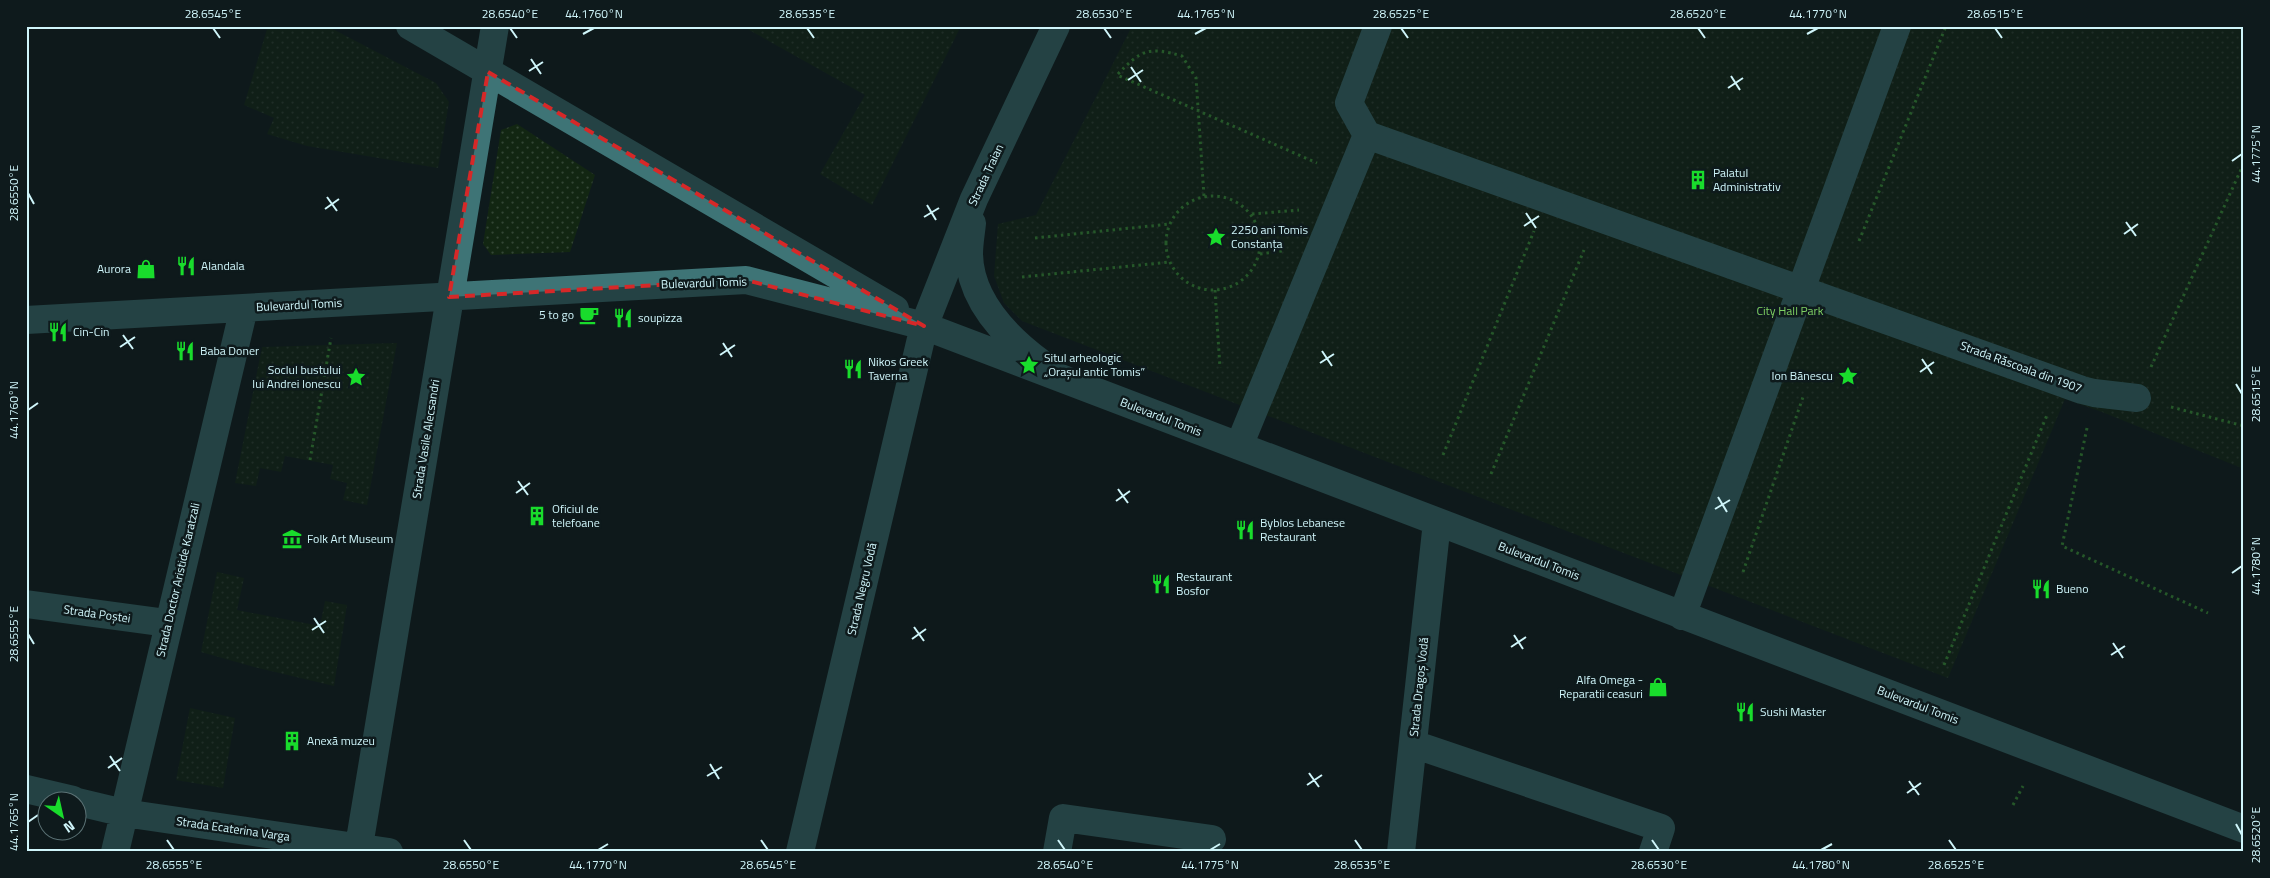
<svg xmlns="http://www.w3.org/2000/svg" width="2270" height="878" font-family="'Titillium Web',sans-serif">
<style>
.green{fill:url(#green-dots)}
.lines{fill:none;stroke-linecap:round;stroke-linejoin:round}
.path{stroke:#41a23a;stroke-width:3;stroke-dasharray:2.5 4;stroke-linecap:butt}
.minor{stroke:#3e7476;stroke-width:28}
.marked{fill:none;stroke:#d62828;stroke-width:4;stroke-dasharray:10 6;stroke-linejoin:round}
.ticks{fill:none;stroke:#cff5fa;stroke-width:2}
.labels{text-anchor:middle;stroke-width:5;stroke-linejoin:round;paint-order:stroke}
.poi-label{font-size:12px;fill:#cff5fa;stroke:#0e1a1c;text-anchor:start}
.street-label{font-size:12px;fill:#cff5fa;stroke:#0e1a1c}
.park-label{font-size:12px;fill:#7fd164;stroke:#0e1a1c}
.neatline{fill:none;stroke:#cff5fa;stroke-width:2}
.ticks-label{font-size:12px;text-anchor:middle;fill:#cff5fa}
</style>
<defs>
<pattern id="green-dots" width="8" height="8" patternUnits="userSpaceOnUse" patternTransform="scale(1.25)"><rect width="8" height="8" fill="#122612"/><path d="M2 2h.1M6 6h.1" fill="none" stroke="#334635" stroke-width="1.8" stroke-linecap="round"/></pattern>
</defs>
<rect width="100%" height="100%" fill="#0e1a1c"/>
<path class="green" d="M268,26H327L436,83L449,102L438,168L307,146L267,134L274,118L244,105Z
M742,26H961L872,205L820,174L865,95Z
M1132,26H2244V469L2102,412L2065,399L1948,678L1022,321L1004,303L994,276L998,224L1036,215Z
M517,124L595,175L570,252L491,255L483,244L501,130Z
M397,343L367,505L343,500L347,483L330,479L333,465L285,456L281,472L260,468L256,486L235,483L262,347Z
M217,572L244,578L237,610L320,626L325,601L347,605L334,686L254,667L201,652Z
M190,708L235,718L223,788L176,780Z"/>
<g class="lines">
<path class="path" d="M1166 243a47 47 0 1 1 94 0a47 47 0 1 1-94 0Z
M1204,196L1196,78L1182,56C1148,46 1141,50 1117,75L1317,163
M1252,214L1299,210
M1035,238L1170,224
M1859,241L1946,26
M1260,254L1282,251
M1022,277L1170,262
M1215,290L1220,368
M2151,367L2244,163
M2171,407L2244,426
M2087,428L2062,546L2208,613
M1443,455L1534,231
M310,460L331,338
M1491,474L1584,250
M1743,572L1803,397
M1944,665L2047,415
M2013,805L2023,786"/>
<path class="minor" d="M410,26L895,309
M1367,135L2082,390L2094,393L2137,398
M972,223C971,233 969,243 969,254C970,300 1006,337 1041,363
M26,320L746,280L924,326L2244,829
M1239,446L1367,135L1349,103L1378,26
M26,604L167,623
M1682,616L1897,26
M1413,744L1661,828L1653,852
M26,789L73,800
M78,802L124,813L389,852
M115,852L244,308
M358,852L495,26
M800,852L924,326L974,199L1056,26
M1057,852L1063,818L1212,839
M1401,852L1437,522"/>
</g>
<path d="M0 0H2270V878H0ZM488,72L924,326L746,280L449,297Z" fill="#0e1a1c" fill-opacity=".55" fill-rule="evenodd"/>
<path class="marked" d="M488,72L924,326L746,280L449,297Z"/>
<path class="ticks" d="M213,28L220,38M510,28L517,38M807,28L814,38M1104,28L1111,38M1401,28L1408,38M1698,28L1705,38M1995,28L2002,38M583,34L594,28M1195,34L1206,28M1807,34L1818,28M531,59L541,74M1131,67L1141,82M529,71L543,62M1731,76L1740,90M1128,80L1143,70M1728,88L1743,78M2232,161L2242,154M28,193L34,204M327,197L337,211M927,205L936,220M325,209L339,199M1526,213L1536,228M924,217L939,208M2126,222L2136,236M1524,226L1539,216M2124,234L2138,224M123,335L133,349M723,343L732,357M120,347L135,337M1322,351L1332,366M720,355L735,345M1922,359L1932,374M1320,363L1334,354M1920,372L1934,362M2236,384L2242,394M28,410L38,403M518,481L528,495M1118,489L1128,503M516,493L530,483M1718,497L1727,512M1116,501L1130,491M1715,509L1730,500M2232,573L2242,566M314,618L324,633M914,627L924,641M312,630L326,621M28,634L34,644M1514,635L1523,649M912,639L926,629M2113,643L2123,658M1511,647L1526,637M2111,655L2125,646M110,756L120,771M710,764L719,779M108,768L122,758M1309,773L1319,787M707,776L722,767M1909,781L1919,795M1307,785L1322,775M1907,793L1921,783M28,822L38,815M2236,824L2242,835M167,840L174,850M464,840L471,850M761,840L768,850M1058,840L1065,850M1355,840L1362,850M1652,840L1659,850M1949,840L1956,850M598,850L608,844M1210,850L1220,844M1821,850L1832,844"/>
<defs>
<symbol id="building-bare" viewBox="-9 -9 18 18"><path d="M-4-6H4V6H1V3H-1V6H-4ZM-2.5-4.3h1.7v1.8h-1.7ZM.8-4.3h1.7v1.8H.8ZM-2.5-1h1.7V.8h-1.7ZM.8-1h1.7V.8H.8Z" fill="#19dc2c" stroke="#0e1a1c" stroke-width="2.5" paint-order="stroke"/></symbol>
<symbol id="sight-bare" viewBox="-9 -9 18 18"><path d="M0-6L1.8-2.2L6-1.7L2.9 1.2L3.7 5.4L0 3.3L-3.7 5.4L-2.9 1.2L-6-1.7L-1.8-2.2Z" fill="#19dc2c" stroke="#0e1a1c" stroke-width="2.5" paint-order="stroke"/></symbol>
<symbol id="restaurant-bare" viewBox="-9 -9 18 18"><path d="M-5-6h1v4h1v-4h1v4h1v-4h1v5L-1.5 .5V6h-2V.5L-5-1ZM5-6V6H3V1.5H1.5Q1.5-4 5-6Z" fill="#19dc2c" stroke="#0e1a1c" stroke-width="2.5" paint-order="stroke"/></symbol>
<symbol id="shop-bare" viewBox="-9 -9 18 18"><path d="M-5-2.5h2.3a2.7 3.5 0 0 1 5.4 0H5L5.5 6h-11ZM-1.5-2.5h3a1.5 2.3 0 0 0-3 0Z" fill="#19dc2c" stroke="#0e1a1c" stroke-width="2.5" paint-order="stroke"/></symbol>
<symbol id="cafe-bare" viewBox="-9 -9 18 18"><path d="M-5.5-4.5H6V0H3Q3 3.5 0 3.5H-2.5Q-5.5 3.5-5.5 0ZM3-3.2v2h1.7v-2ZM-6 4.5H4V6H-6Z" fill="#19dc2c" stroke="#0e1a1c" stroke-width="2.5" paint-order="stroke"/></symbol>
<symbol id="museum-bare" viewBox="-9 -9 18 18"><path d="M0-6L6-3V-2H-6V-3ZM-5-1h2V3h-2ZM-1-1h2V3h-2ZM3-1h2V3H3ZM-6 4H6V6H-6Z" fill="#19dc2c" stroke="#0e1a1c" stroke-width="2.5" paint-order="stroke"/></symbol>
</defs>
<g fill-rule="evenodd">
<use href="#building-bare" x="1684" y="166" width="28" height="28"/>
<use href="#sight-bare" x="1202" y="223" width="28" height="28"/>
<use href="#restaurant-bare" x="172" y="252" width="28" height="28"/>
<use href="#shop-bare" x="132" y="255" width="28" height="28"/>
<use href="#cafe-bare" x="575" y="301" width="28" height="28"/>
<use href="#restaurant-bare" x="609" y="304" width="28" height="28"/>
<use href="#restaurant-bare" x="44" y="318" width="28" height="28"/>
<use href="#restaurant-bare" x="171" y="337" width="28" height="28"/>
<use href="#sight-bare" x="1015" y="351" width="28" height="28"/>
<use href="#restaurant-bare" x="839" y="355" width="28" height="28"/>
<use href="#sight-bare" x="1834" y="362" width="28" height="28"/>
<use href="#sight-bare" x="342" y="363" width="28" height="28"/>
<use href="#building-bare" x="523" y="502" width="28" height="28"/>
<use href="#restaurant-bare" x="1231" y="516" width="28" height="28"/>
<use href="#museum-bare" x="278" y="525" width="28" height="28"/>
<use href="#restaurant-bare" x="1147" y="570" width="28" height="28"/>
<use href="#restaurant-bare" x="2027" y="575" width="28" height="28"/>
<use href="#shop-bare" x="1644" y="673" width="28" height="28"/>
<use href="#restaurant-bare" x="1731" y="698" width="28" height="28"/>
<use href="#building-bare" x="278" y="727" width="28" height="28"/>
</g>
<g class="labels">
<g class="poi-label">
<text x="1713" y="177">Palatul<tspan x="1713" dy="14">Administrativ</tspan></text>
<text x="1231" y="234">2250 ani Tomis<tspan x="1231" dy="14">Constanța</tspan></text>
<text x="201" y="270">Alandala</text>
<text x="131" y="273" text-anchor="end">Aurora</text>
<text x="574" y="319" text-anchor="end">5 to go</text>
<text x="638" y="322">soupizza</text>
<text x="73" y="336">Cin-Cin</text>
<text x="200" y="355">Baba Doner</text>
<text x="1044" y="362">Situl arheologic<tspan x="1044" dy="14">„Orașul antic Tomis”</tspan></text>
<text x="868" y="366">Nikos Greek<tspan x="868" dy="14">Taverna</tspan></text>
<text x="341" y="374" text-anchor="end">Soclul bustului<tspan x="341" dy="14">lui Andrei Ionescu</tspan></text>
<text x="1833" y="380" text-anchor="end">Ion Bănescu</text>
<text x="552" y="513">Oficiul de<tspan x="552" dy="14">telefoane</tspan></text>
<text x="1260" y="527">Byblos Lebanese<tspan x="1260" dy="14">Restaurant</tspan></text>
<text x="307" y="543">Folk Art Museum</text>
<text x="1176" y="581">Restaurant<tspan x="1176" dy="14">Bosfor</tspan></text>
<text x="2056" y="593">Bueno</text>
<text x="1643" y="684" text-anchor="end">Alfa Omega -<tspan x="1643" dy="14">Reparatii ceasuri</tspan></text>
<text x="1760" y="716">Sushi Master</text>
<text x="307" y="745">Anexă muzeu</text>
</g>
<g class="street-label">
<text transform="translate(986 175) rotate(-65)" y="4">Strada Traian</text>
<text transform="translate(704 283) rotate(-2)" y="4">Bulevardul Tomis</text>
<text transform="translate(299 305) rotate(-3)" y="4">Bulevardul Tomis</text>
<text transform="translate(2021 367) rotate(20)" y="4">Strada Răscoala din 1907</text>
<text transform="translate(1161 417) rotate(21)" y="4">Bulevardul Tomis</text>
<text transform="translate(426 439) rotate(-81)" y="4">Strada Vasile Alecsandri</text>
<text transform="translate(1539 561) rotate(21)" y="4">Bulevardul Tomis</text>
<text transform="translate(178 580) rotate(-77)" y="4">Strada Doctor Aristide Karatzali</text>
<text transform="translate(862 589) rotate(-77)" y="4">Strada Negru Vodă</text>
<text transform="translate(97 614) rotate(8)" y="4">Strada Poștei</text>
<text transform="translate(1419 687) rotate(-84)" y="4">Strada Dragoș Vodă</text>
<text transform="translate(1918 705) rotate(21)" y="4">Bulevardul Tomis</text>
<text transform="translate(233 829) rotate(8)" y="4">Strada Ecaterina Varga</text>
</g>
<g class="park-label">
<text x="1790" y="315">City Hall Park</text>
</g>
</g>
<rect width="2270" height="878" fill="none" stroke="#0e1a1c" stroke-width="55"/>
<g transform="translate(62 816) rotate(146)"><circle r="24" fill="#0e1a1c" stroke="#5b7275"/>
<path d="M0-4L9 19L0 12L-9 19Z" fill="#19dc2c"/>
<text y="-8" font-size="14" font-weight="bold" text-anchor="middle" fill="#cff5fa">N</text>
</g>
<rect x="28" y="28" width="2214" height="822" class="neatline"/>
<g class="ticks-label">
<text x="213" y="18">28.6545°E</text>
<text x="510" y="18">28.6540°E</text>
<text x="594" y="18">44.1760°N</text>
<text x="807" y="18">28.6535°E</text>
<text x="1104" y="18">28.6530°E</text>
<text x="1206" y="18">44.1765°N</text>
<text x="1401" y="18">28.6525°E</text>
<text x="1698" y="18">28.6520°E</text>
<text x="1818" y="18">44.1770°N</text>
<text x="1995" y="18">28.6515°E</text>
<text transform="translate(2256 154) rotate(-90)" y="4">44.1775°N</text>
<text transform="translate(14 193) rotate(-90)" y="4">28.6550°E</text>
<text transform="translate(2256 394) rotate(-90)" y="4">28.6515°E</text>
<text transform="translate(14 410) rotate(-90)" y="4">44.1760°N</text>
<text transform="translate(2256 566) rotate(-90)" y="4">44.1780°N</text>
<text transform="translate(14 634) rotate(-90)" y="4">28.6555°E</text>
<text transform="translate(14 822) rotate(-90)" y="4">44.1765°N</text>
<text transform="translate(2256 835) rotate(-90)" y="4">28.6520°E</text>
<text x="174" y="869">28.6555°E</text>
<text x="471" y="869">28.6550°E</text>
<text x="598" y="869">44.1770°N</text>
<text x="768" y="869">28.6545°E</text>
<text x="1065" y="869">28.6540°E</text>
<text x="1210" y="869">44.1775°N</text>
<text x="1362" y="869">28.6535°E</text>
<text x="1659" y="869">28.6530°E</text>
<text x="1821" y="869">44.1780°N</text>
<text x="1956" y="869">28.6525°E</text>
</g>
</svg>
